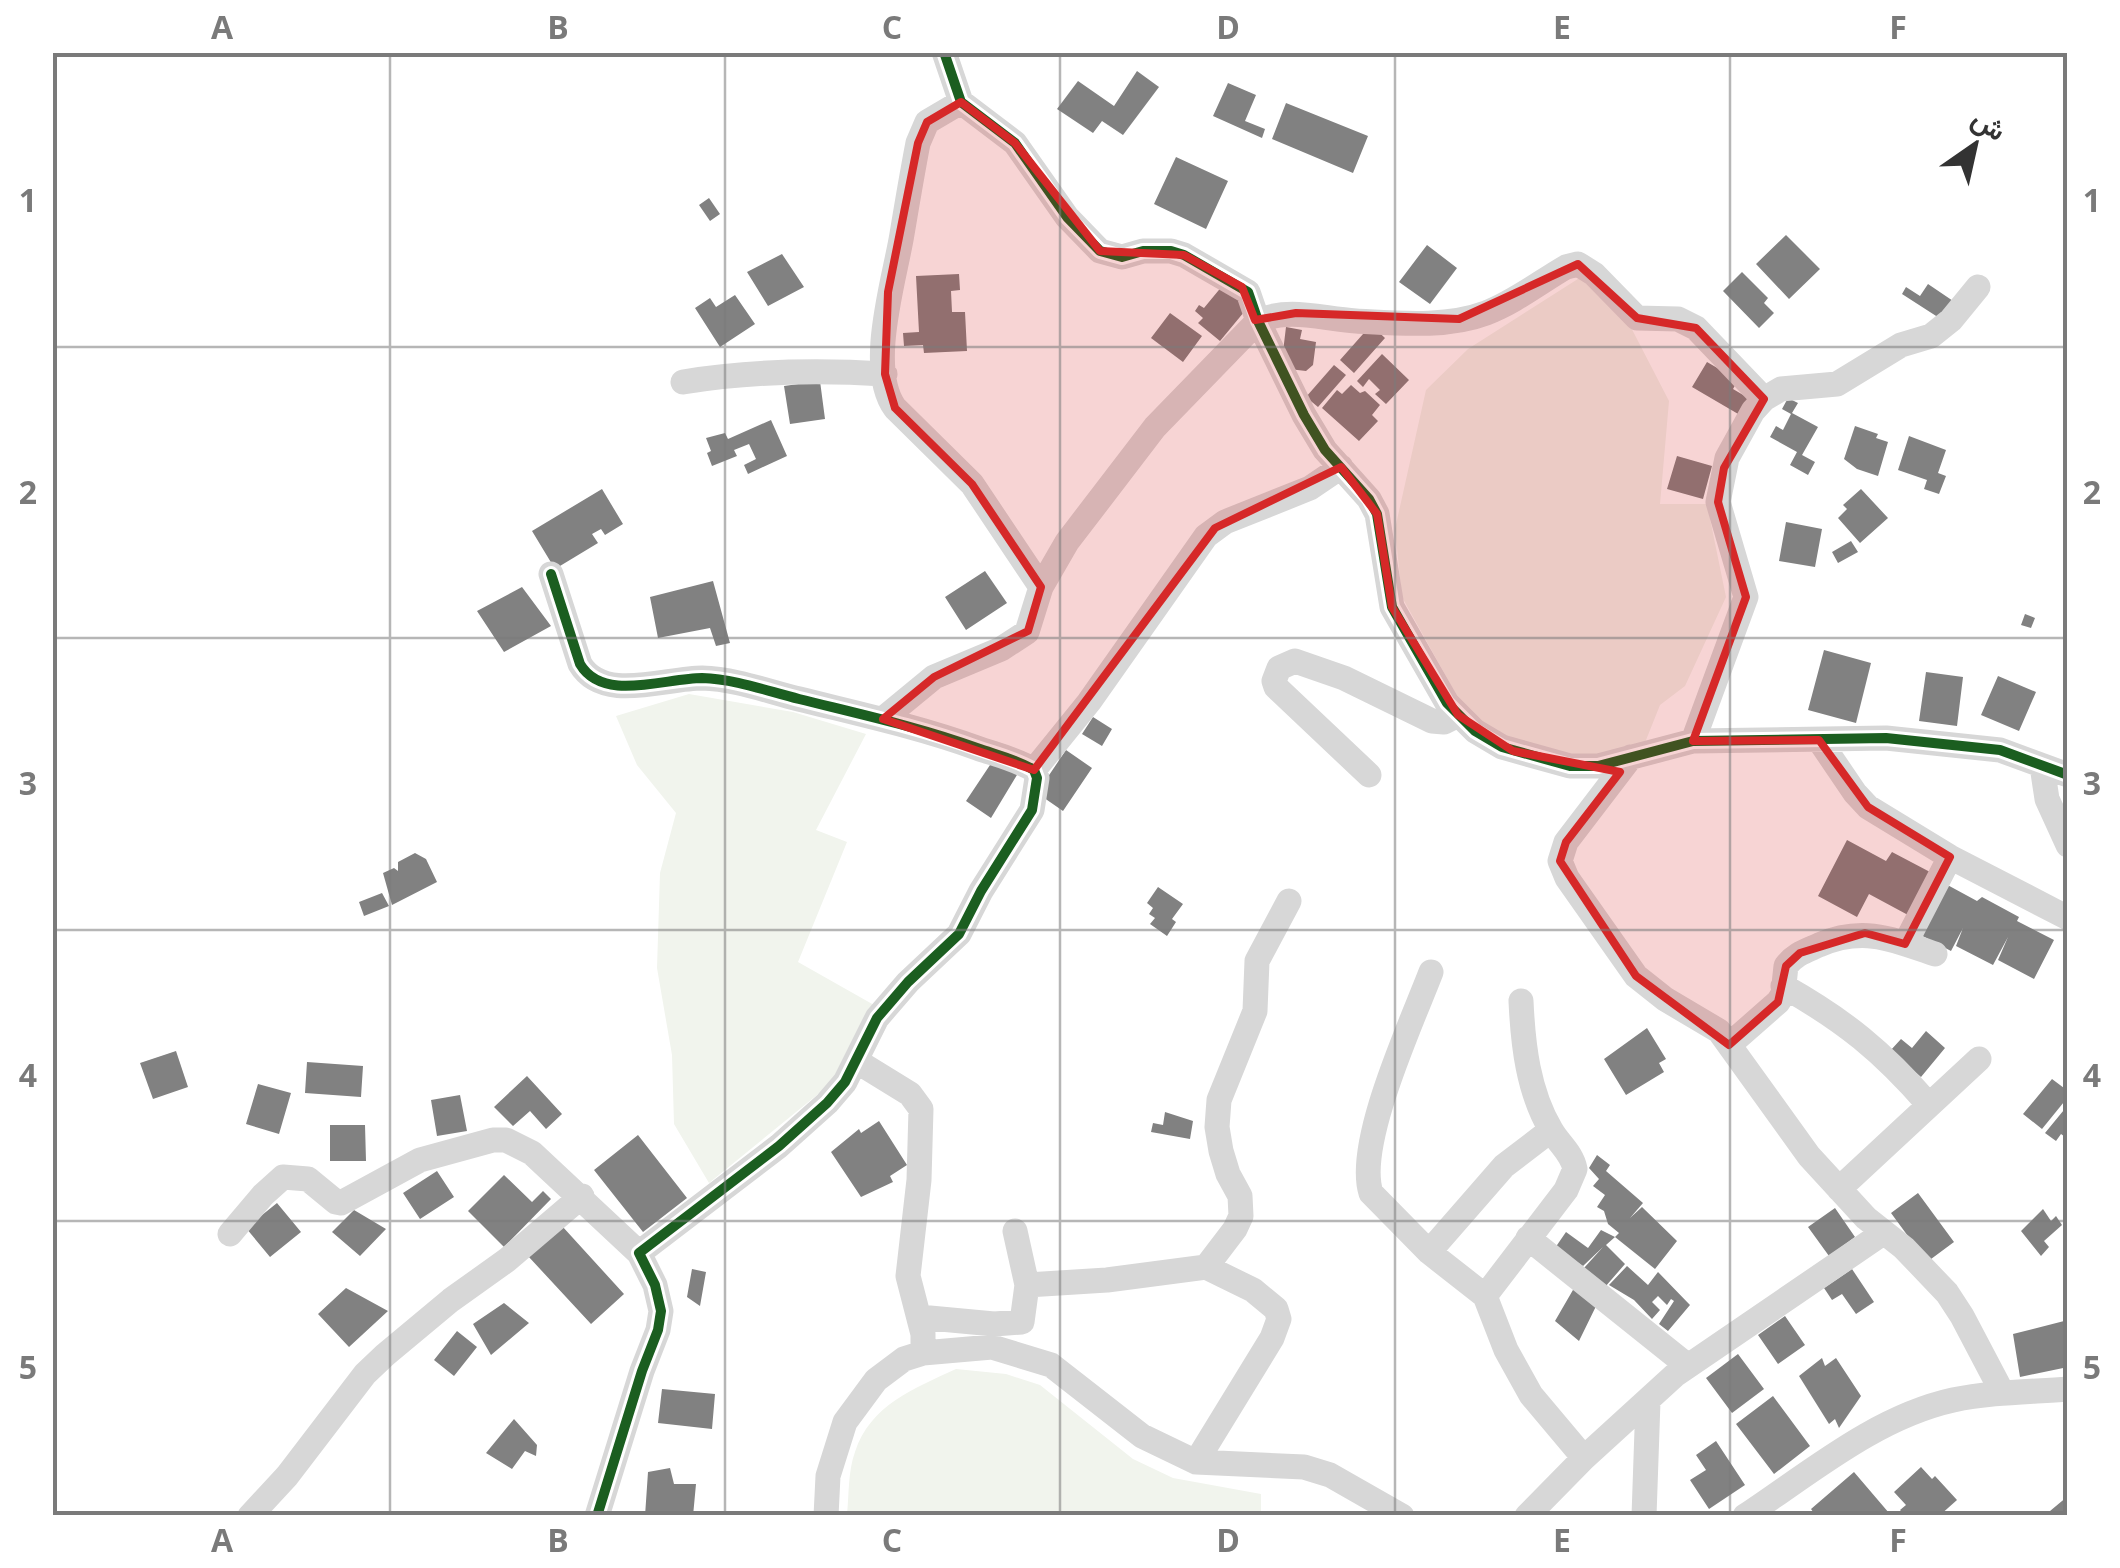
<svg xmlns="http://www.w3.org/2000/svg" width="2120" height="1568" font-family="'Open Sans',Vazirmatn,sans-serif">
<style>
.green{fill:#f1f4ed}
.building{fill:#818181}
.lines{fill:none;stroke-linecap:round;stroke-linejoin:round}
.minor{stroke:#d7d7d7;stroke-width:25}
.cycleway-casing{stroke:#fff;stroke-width:16}
.cycleway{stroke:#1b5e20;stroke-width:10}
.marked{fill:#d62828;fill-opacity:0.2;stroke:#d62828;stroke-width:8;stroke-linejoin:round}
.grid{fill:none;stroke:#7a7a7a;stroke-width:2.5;stroke-opacity:0.55}
.neatline{fill:none;stroke:#7a7a7a;stroke-width:4}
.grid-label{font-size:32px;text-anchor:middle;font-weight:bold;fill:#7a7a7a}
</style>
<rect width="100%" height="100%" fill="#fff"/>
<path class="green" d="M1581,277L1623,312L1669,401L1660,504H1707L1726,597L1685,686L1660,705L1642,750L1595,765L1517,744L1467,714L1402,597L1395,529L1426,390L1468,349Z
M689,694L793,712L866,734L816,830L847,842L798,962L874,1005L844,1073L709,1183L674,1124L672,1055L657,968L660,873L676,813L637,765L616,716Z
M956,1369L1006,1374L1040,1385L1133,1459L1173,1478L1261,1494V1515H847C849,1495 848,1471 855,1452C870,1405 915,1388 956,1369Z"/>
<path class="building" d="M1137,71L1159,87L1123,135L1102,121L1093,133L1057,109L1078,81L1114,106Z
M1228,83L1256,95L1245,121L1265,129L1262,138L1213,116Z
M1286,103L1368,136L1353,173L1272,139Z
M1176,157L1228,181L1206,229L1154,204Z
M709,198L720,214L710,221L699,205Z
M1786,235L1820,269L1789,299L1756,264Z
M1427,245L1457,268L1430,304L1399,282Z
M782,254L804,287L768,306L747,272Z
M1742,272L1768,298L1764,303L1774,313L1759,328L1723,291Z
M959,274L960,290L951,291L952,312H965L967,351L924,353L923,345L904,346L903,333L919,332L916,276Z
M1928,284L1959,305L1947,323L1902,294L1906,287L1920,296Z
M1223,285L1249,306L1220,341L1198,323L1203,318L1195,311L1199,305L1204,308Z
M735,295L755,324L720,347L695,308L710,298L716,307Z
M1170,313L1202,336L1183,362L1151,338Z
M1371,325L1385,338L1354,373L1340,360Z
M1286,327L1302,330L1300,339L1316,342L1313,365L1306,371L1289,369L1282,360Z
M1382,354L1409,380L1386,404L1375,394L1380,390L1369,379L1363,387L1357,381Z
M1707,362L1738,380L1733,389L1755,402L1745,418L1692,387Z
M1334,365L1346,375L1318,407L1306,397Z
M820,381L825,419L790,424L784,386Z
M1351,385L1360,393L1365,391L1380,405L1372,415L1378,421L1359,441L1322,408L1337,390L1342,394Z
M1788,398L1798,403L1792,413L1818,427L1802,455L1815,462L1808,475L1790,465L1797,452L1770,437L1776,426L1783,430L1791,414L1782,409Z
M771,420L787,456L748,474L744,465L756,459L749,444L734,450L737,456L712,466L707,453L711,451L706,438L725,433L728,439Z
M1855,426L1878,434L1876,438L1888,442L1878,476L1857,469L1844,459Z
M1909,436L1946,450L1938,473L1946,476L1939,494L1924,489L1927,480L1898,470Z
M1677,456L1712,466L1703,499L1667,489Z
M602,489L623,524L605,535L601,529L592,534L598,543L555,569L532,531Z
M1861,489L1888,518L1860,543L1838,518L1847,509L1843,505Z
M1786,522L1822,529L1815,567L1779,561Z
M1851,541L1858,552L1838,563L1832,552Z
M985,571L1007,603L966,630L945,597Z
M713,581L730,643L716,646L710,628L658,638L650,597Z
M522,587L551,626L504,652L477,611Z
M2025,614L2035,618L2031,628L2021,625Z
M1824,650L1871,663L1856,723L1808,710Z
M1926,672L1963,677L1957,726L1919,721Z
M1998,676L2036,692L2019,731L1981,715Z
M1093,717L1112,729L1102,746L1082,734Z
M1066,750L1092,768L1063,811L1037,793Z
M998,753L1020,770L991,818L966,801Z
M1847,840L1886,861L1892,852L1930,872L1908,915L1869,894L1857,917L1818,896Z
M415,853L426,859L437,882L392,905L383,873L394,868L398,871V862Z
M1942,882L1977,901L1982,897L2019,917L2017,921L2054,940L2034,979L1998,960L2008,937L1993,965L1956,946L1963,928L1951,951L1915,932Z
M1158,887L1183,904L1172,919L1176,922L1167,936L1150,924L1155,918L1149,914L1153,908L1147,903Z
M382,893L389,906L364,916L359,902Z
M1647,1028L1666,1059L1659,1063L1664,1072L1626,1095L1604,1059Z
M1926,1031L1945,1048L1921,1077L1890,1051L1901,1039L1912,1048Z
M176,1051L188,1087L153,1099L140,1063Z
M307,1062L363,1066L361,1097L305,1093Z
M527,1076L562,1114L546,1129L530,1111L513,1126L494,1107Z
M2052,1079L2068,1091V1097L2042,1129L2023,1114Z
M258,1084L291,1093L279,1134L246,1124Z
M460,1095L467,1131L437,1136L431,1100Z
M2068,1105V1139L2061,1134L2056,1141L2045,1133Z
M1165,1112L1193,1121L1190,1139L1151,1132L1153,1123L1163,1125Z
M879,1121L907,1165L890,1176L893,1182L861,1197L831,1152L859,1129L861,1133Z
M330,1125H365L366,1161H330Z
M638,1135L687,1198L643,1232L594,1170Z
M1597,1155L1610,1165L1606,1171L1643,1203L1630,1218L1642,1207L1677,1241L1655,1269L1615,1237L1619,1233L1608,1224L1604,1211L1597,1207L1605,1195L1593,1186L1599,1179L1589,1168Z
M437,1171L454,1197L420,1219L403,1193Z
M504,1175L532,1202L543,1191L551,1199L504,1247L468,1211Z
M1918,1193L1954,1242L1927,1262L1891,1213Z
M277,1203L301,1232L270,1257L246,1228Z
M1835,1208L1855,1237L1829,1256L1808,1227Z
M2043,1209L2051,1221L2056,1216L2062,1225L2044,1241L2049,1247L2041,1256L2021,1231Z
M354,1210L386,1229L360,1256L332,1232Z
M562,1226L624,1294L591,1324L528,1256Z
M1601,1230L1615,1237L1606,1245L1625,1264L1605,1287L1584,1268L1603,1247L1583,1266L1555,1248L1566,1232L1588,1248Z
M1627,1266L1648,1285L1658,1272L1690,1305L1668,1331L1659,1324L1674,1301L1671,1299L1667,1305L1658,1296L1652,1302L1660,1310L1652,1319L1634,1300L1609,1285Z
M692,1269L706,1272L700,1306L687,1297Z
M1852,1269L1874,1302L1856,1314L1842,1294L1832,1300L1824,1288Z
M1577,1283L1600,1298L1579,1341L1555,1321Z
M346,1288L388,1311L349,1347L318,1314Z
M504,1303L529,1323L491,1355L473,1324Z
M1785,1316L1805,1345L1778,1364L1758,1335Z
M2068,1320V1367L2020,1377L2013,1334Z
M457,1331L477,1347L454,1376L434,1360Z
M1738,1354L1764,1389L1732,1413L1706,1378Z
M1822,1358L1825,1366L1836,1358L1861,1396L1839,1428L1835,1419L1829,1424L1799,1376Z
M662,1389L715,1394L712,1429L658,1423Z
M1773,1396L1810,1446L1774,1474L1736,1424Z
M514,1419L537,1445L536,1456L525,1451L512,1469L486,1453Z
M1716,1441L1745,1485L1709,1509L1690,1480L1706,1470L1696,1455Z
M1921,1467L1932,1479L1935,1476L1957,1500L1939,1516H1905L1900,1510L1906,1505L1894,1492Z
M670,1468L674,1484H696L693,1516H645L648,1472Z
M1854,1472L1889,1513L1886,1516H1816L1811,1509Z
M2068,1496V1516H2044Z"/>
<g class="lines">
<path class="minor" d="M944,52L961,102L1015,143L1067,217L1100,251L1122,257L1143,251H1171L1184,255L1248,292L1258,321L1304,415L1325,450L1369,499L1377,514L1392,607L1447,703L1475,731L1502,747L1570,766H1598L1693,741L1886,738L2000,750L2068,775
M961,102L927,122L918,143C912,174 907,204 902,234C895,278 866,368 895,408L972,484L1041,587
M683,382C749,371 818,370 885,374
M551,574L580,664C603,703 665,678 702,678C735,679 767,691 799,699C859,714 919,727 977,748C997,755 1016,759 1034,770L1037,778L1032,810L981,891L959,934L908,982L877,1018L845,1082L827,1103L779,1146L639,1253L655,1285L661,1311L658,1330L642,1371L597,1516
M883,719L934,677L1001,649L1027,632L1041,587L1067,542L1155,427L1258,321C1290,307 1322,319 1356,321C1396,323 1447,328 1486,313C1515,302 1540,282 1566,267L1578,264L1594,274L1637,318L1678,319L1696,328L1764,399
M1819,740L1855,793L1868,807L1950,857L2068,918
M1693,741L1746,597L1718,502L1727,458L1753,411L1764,399L1781,389L1837,384L1901,345L1931,336L1951,320L1978,287
M1631,757L1566,842L1560,861L1567,878L1636,976L1665,999L1719,1031L1809,1156L1866,1218L1904,1248L1947,1293L1962,1316L2002,1392
M2042,766L2047,799L2068,845
M1034,770L1089,702L1206,536L1225,522L1310,488L1341,467
M1369,775L1276,687L1274,681L1279,668L1295,661L1344,678L1432,721L1444,722L1458,715
M1905,944L1950,857
M1431,972C1412,1022 1355,1144 1371,1193L1429,1252L1485,1296L1506,1350L1531,1395L1584,1458
M1783,986C1845,1021 1882,1051 1929,1105
M1729,1045L1778,1002L1783,994L1786,966C1795,954 1806,951 1819,945C1863,926 1892,939 1935,954
M858,1062L910,1094L921,1109L919,1180L908,1276L923,1334V1353
M1839,1189L1979,1059
M230,1234L263,1195L283,1177L308,1179L336,1202L341,1203L420,1160L493,1140H506L532,1153L639,1253
M1528,1238L1688,1366
M1429,1252L1504,1166L1551,1130
M1206,1267L1235,1229L1241,1216L1240,1196L1228,1174L1221,1151L1217,1127L1219,1100L1255,1011L1257,961L1289,901
M1027,1285L1107,1280L1206,1267L1253,1290L1276,1309L1279,1319L1272,1338L1196,1462
M1485,1296L1566,1190L1575,1169C1572,1153 1559,1144 1551,1130C1528,1091 1523,1045 1521,1001
M919,1317L994,1324L1022,1322L1027,1285L1015,1231
M250,1516L287,1476L365,1374L385,1355L451,1300L507,1260L582,1196
M826,1516L828,1476L845,1422L876,1380L904,1359L923,1353L992,1347L1051,1365L1142,1436L1196,1462L1304,1467L1330,1475L1402,1516
M1527,1516L1584,1458L1675,1375L1883,1233
M1644,1516L1648,1401
M1745,1516C1810,1473 1876,1417 1953,1400C1991,1392 2029,1392 2068,1389"/>
<defs>
<path id="cycleway" d="M944,52L961,102L1015,143L1067,217L1100,251L1122,257L1143,251H1171L1184,255L1248,292L1258,321L1304,415L1325,450L1369,499L1377,514L1392,607L1447,703L1475,731L1502,747L1570,766H1598L1693,741L1886,738L2000,750L2068,775
M551,574L580,664C603,703 665,678 702,678C735,679 767,691 799,699C859,714 919,727 977,748C997,755 1016,759 1034,770L1037,778L1032,810L981,891L959,934L908,982L877,1018L845,1082L827,1103L779,1146L639,1253L655,1285L661,1311L658,1330L642,1371L597,1516"/>
</defs>
<use href="#cycleway" class="cycleway-casing"/>
<use href="#cycleway" class="cycleway"/>
</g>
<path class="marked" d="M961,102L1015,143L1100,251L1184,255L1242,287L1255,320L1296,313L1459,319L1578,264L1637,318L1696,328L1764,399L1724,468L1718,502L1746,597L1693,741L1819,740L1868,807L1950,857L1905,944L1865,933L1800,953L1786,966L1778,1002L1729,1045L1636,976L1560,861L1566,842L1620,772L1513,751L1458,715L1392,607L1377,514L1341,467L1215,528L1034,770L883,719L934,677L1028,631L1041,587L972,484L895,408L885,374L888,292L918,143L927,122Z"/>
<path class="grid" d="M390,52V1516M725,52V1516M1060,52V1516M1395,52V1516M1730,52V1516M52,347H2068M52,638H2068M52,930H2068M52,1221H2068"/>
<rect width="2120" height="1568" fill="none" stroke="#ffffff" stroke-width="110"/>
<g transform="translate(1975 145) rotate(34)" stroke="#ffffff" stroke-width="8" paint-order="stroke">
<path d="M0-8L18 38L0 25L-18 38Z" fill="#333333"/>
<text y="-15" font-size="28" font-weight="bold" text-anchor="middle" fill="#333333">ش</text>
</g>
<rect x="55" y="55" width="2010" height="1458" class="neatline"/>
<g class="grid-label">
<text x="222" y="39">A</text>
<text x="558" y="39">B</text>
<text x="892" y="39">C</text>
<text x="1228" y="39">D</text>
<text x="1562" y="39">E</text>
<text x="1898" y="39">F</text>
<text x="28" y="212">1</text>
<text x="2092" y="212">1</text>
<text x="28" y="504">2</text>
<text x="2092" y="504">2</text>
<text x="28" y="795">3</text>
<text x="2092" y="795">3</text>
<text x="28" y="1087">4</text>
<text x="2092" y="1087">4</text>
<text x="28" y="1379">5</text>
<text x="2092" y="1379">5</text>
<text x="222" y="1552">A</text>
<text x="558" y="1552">B</text>
<text x="892" y="1552">C</text>
<text x="1228" y="1552">D</text>
<text x="1562" y="1552">E</text>
<text x="1898" y="1552">F</text>
</g>
</svg>
